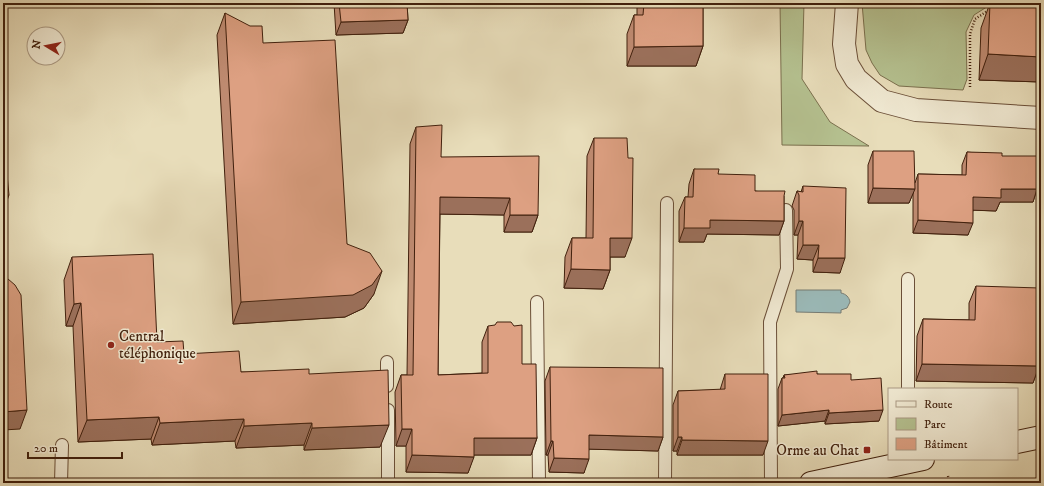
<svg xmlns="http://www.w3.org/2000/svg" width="1044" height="486" font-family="'IM FELL DW Pica',serif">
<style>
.green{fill:#b5c190;stroke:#7b704e}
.water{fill:#9bbab9;stroke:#777c74}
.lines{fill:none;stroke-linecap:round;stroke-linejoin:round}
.lane-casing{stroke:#6b4f38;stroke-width:14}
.street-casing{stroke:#6b4f38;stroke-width:24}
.secondary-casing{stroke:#41200d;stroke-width:24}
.path{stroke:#41200d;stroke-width:2.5;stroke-dasharray:1 2;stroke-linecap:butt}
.lane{stroke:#f0e9d2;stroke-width:12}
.street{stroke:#f0e9d2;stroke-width:22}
.secondary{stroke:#f0e9d2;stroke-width:22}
.wall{fill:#be8a70;stroke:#41200d}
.shaded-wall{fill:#9b705b;stroke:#41200d}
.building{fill:#dda082;stroke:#41200d}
.poi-dot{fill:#8f2418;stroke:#f0e9d2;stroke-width:1.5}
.labels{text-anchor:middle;stroke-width:3;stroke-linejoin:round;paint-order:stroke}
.poi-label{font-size:15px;fill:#41200d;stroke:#f0e9d2;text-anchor:start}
</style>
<rect width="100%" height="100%" fill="#e8ddba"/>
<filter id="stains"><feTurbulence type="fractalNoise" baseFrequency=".005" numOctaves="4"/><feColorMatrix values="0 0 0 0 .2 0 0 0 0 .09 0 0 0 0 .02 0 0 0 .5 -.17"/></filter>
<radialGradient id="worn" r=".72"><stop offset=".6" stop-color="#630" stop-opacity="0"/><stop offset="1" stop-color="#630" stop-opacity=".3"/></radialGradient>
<path class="green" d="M780,3H804L802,79L830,122L869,146L782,145Z
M862,3H896L946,5V3H993L974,15L966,32L967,79L963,90L899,86L880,75L872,63L866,50Z"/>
<path class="water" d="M796,290H841V293C846,294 849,297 850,302L847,308L841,310V313L796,312Z"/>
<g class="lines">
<defs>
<path id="lane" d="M908,279V389
M537,302L539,483
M387,362V386
M61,483L62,445
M388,483V410
M665,483L667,203
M771,483L770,322L787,269L786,210"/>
<path id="street" d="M847,3L844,44L847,64L856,79L882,101L916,110L1041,118"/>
<path id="secondary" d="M1017,442L1041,437
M811,483L923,459"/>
</defs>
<use href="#lane" class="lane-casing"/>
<use href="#street" class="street-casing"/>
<use href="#secondary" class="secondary-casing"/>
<path class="path" d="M970,87V34L975,19L989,10
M948,476L950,483"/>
<use href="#lane" class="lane"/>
<use href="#street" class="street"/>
<use href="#secondary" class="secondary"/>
</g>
<path class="wall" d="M334,3H407L408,20L403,33L336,35Z
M637,3H703V46L696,66H627V34L634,15H637Z
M990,3L1041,5V82L979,80L981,28Z
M225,13L347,244L374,294L364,308L345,317L233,324L217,35Z
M416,127L441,157L538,215L532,232H504V215L440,214L438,375L482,373V342L488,326L522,364L537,438L531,455H474L468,473L406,472V446H396L395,392L401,375H407L410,144Z
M594,138L625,257H610V270L603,289L564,288L565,257L572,238H586L587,156Z
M873,151L915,183L918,174L962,175V165L967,152L1002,156L1037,189L1033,202H1000L996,211L973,210L968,235L913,233V193L909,203H868V165Z
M694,169L718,174L755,191L784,196V221L779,235L707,234L704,242H679V211L685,197H688L689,184Z
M803,186L840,273L813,272V260L797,259L798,235H794V210L792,206L797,191L801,192Z
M72,257L157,342L184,354L241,372L309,374L380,447L304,450V445L236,448L235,441L152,445L151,439L78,442L73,326H66L64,280Z
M976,286L1039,366L1033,383L916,381L917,336L923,319L969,320V303Z
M550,367L663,437L658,451L589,449L584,473L549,472L548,455H546L545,381Z
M725,374L763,455H677V451H673V405L678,391L720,390Z
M817,374L851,380L879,421L825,424V421L778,426V389L782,378H783L784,375Z"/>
<path class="shaded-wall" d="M894,3H947L946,5Z
M408,20L403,33L336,35L341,22Z
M703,46L696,66H627L634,47Z
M988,54L1041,57V82L979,80Z
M873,188L915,189L909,203H868Z
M1001,189H1037L1033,202H1000L996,211L968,210L973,197Z
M9,195L3,212V196Z
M440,197L510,198L504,215L434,214Z
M510,215H538L532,232H504Z
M710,220L784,221L779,235L707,234L704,242H679L684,228Z
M918,220L973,223L968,235L913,233Z
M799,221H803L798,235H794Z
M610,238H632L625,257H603Z
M803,245H819L813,260L797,259Z
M818,258H845L840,273L813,272Z
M571,269L610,270L603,289L564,288Z
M382,271L374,294L364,308L345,317L233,324L241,302Z
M81,303L73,326H66L74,304Z
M922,364L1039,366L1033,383L916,381Z
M27,410L20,429L3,430V412Z
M829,410L825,421L778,426L782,415Z
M883,410L879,421L825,424L829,413Z
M159,417L151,439L78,442L87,420Z
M244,419L235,441L152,445L160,423Z
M312,423L304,445L236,448L244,426Z
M389,425L380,447L304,450L312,428Z
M402,429H412L406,446H396Z
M589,435L663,437L658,451L584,449Z
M678,437H682L677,451H673Z
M474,438H537L531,455H468Z
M682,440L768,441L763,455H677Z
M551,441H553L548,455H546Z
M412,455L474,457L468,473L406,472Z
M554,458L589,459L584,473L549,472Z"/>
<path class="building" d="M339,3H407L408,20L341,22Z
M644,3H703V46L634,47V15H643Z
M990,3L1041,5V57L988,54Z
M225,13L250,26H262L263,43L335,40L347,244L370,253L382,271L372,285L353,295L241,302Z
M442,125L441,157L539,156L538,215H510V198L440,197L438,375L488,373V326L495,325L497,322H511L514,326L522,325V364H536L537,438H474V457L412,455V429H402L401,375H413L416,127Z
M3,132L9,195L3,196Z
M594,138H627L628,158H633L632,238H610V270L571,269L572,238H593Z
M873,151H914L915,189L873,188Z
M967,152L1002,153V156H1037V189H1001V198L973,197V223L918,220V174L966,175Z
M694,169H719L718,174L755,175V191H785L784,196V221L710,220V228H684L685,197H693Z
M803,186L846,188L845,258H818L819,245H803V221H799V195L797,191L803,192Z
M153,254L157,342L183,341L184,354L239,351L241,372L309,369V374L388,370L389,425L312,428V423L244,426V419L160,423L159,417L87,420L81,303L74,304L72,257Z
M3,275L8,279L15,285L21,295L27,410L3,412Z
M976,286L1040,288L1039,366L922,364L923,319L975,320Z
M550,367L663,368V437L589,435V459L554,458L553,441H551Z
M817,371V374H851V380L881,378L883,410L829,413V410L782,415V378H785L784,375Z
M725,374H768V441L682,440V437H678V391L725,389Z
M1041,477V483H1015Z"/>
<g class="poi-dot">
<circle cx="111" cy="345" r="4"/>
<rect x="863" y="446" width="8" height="8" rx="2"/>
</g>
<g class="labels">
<g class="poi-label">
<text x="119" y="341">Central<tspan x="119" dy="17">téléphonique</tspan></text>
<text x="859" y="455" text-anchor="end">Orme au Chat</text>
</g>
</g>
<rect width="1044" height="486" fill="none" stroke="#e8ddba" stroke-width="16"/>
<rect x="4" y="4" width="1036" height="478" fill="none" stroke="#41200d" stroke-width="2"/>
<rect x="8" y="8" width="1028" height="470" fill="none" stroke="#41200d"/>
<rect x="888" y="388" width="130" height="72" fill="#f0e9d2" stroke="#aa9983"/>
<rect x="896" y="401" width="20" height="6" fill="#f0e9d2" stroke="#aa9983"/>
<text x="924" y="408" font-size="12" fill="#41200d">Route</text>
<rect x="896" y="418" width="20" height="12" fill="#b5c190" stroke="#aa9983"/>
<text x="924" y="428" font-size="12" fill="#41200d">Parc</text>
<rect x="896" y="438" width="20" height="12" fill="#dda082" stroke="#aa9983"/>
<text x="924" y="448" font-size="12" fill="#41200d">Bâtiment</text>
<g transform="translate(46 46) rotate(280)"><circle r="19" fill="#f0e9d2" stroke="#aa9983"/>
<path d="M0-3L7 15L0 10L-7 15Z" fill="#8f2418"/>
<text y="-6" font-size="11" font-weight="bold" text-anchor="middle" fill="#41200d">N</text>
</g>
<path d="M28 452v6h94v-6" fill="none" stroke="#41200d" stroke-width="2"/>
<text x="34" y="452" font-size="12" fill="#41200d" stroke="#f0e9d2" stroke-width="3" paint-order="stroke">20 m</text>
<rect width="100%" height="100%" filter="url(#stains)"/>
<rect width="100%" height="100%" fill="url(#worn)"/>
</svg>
